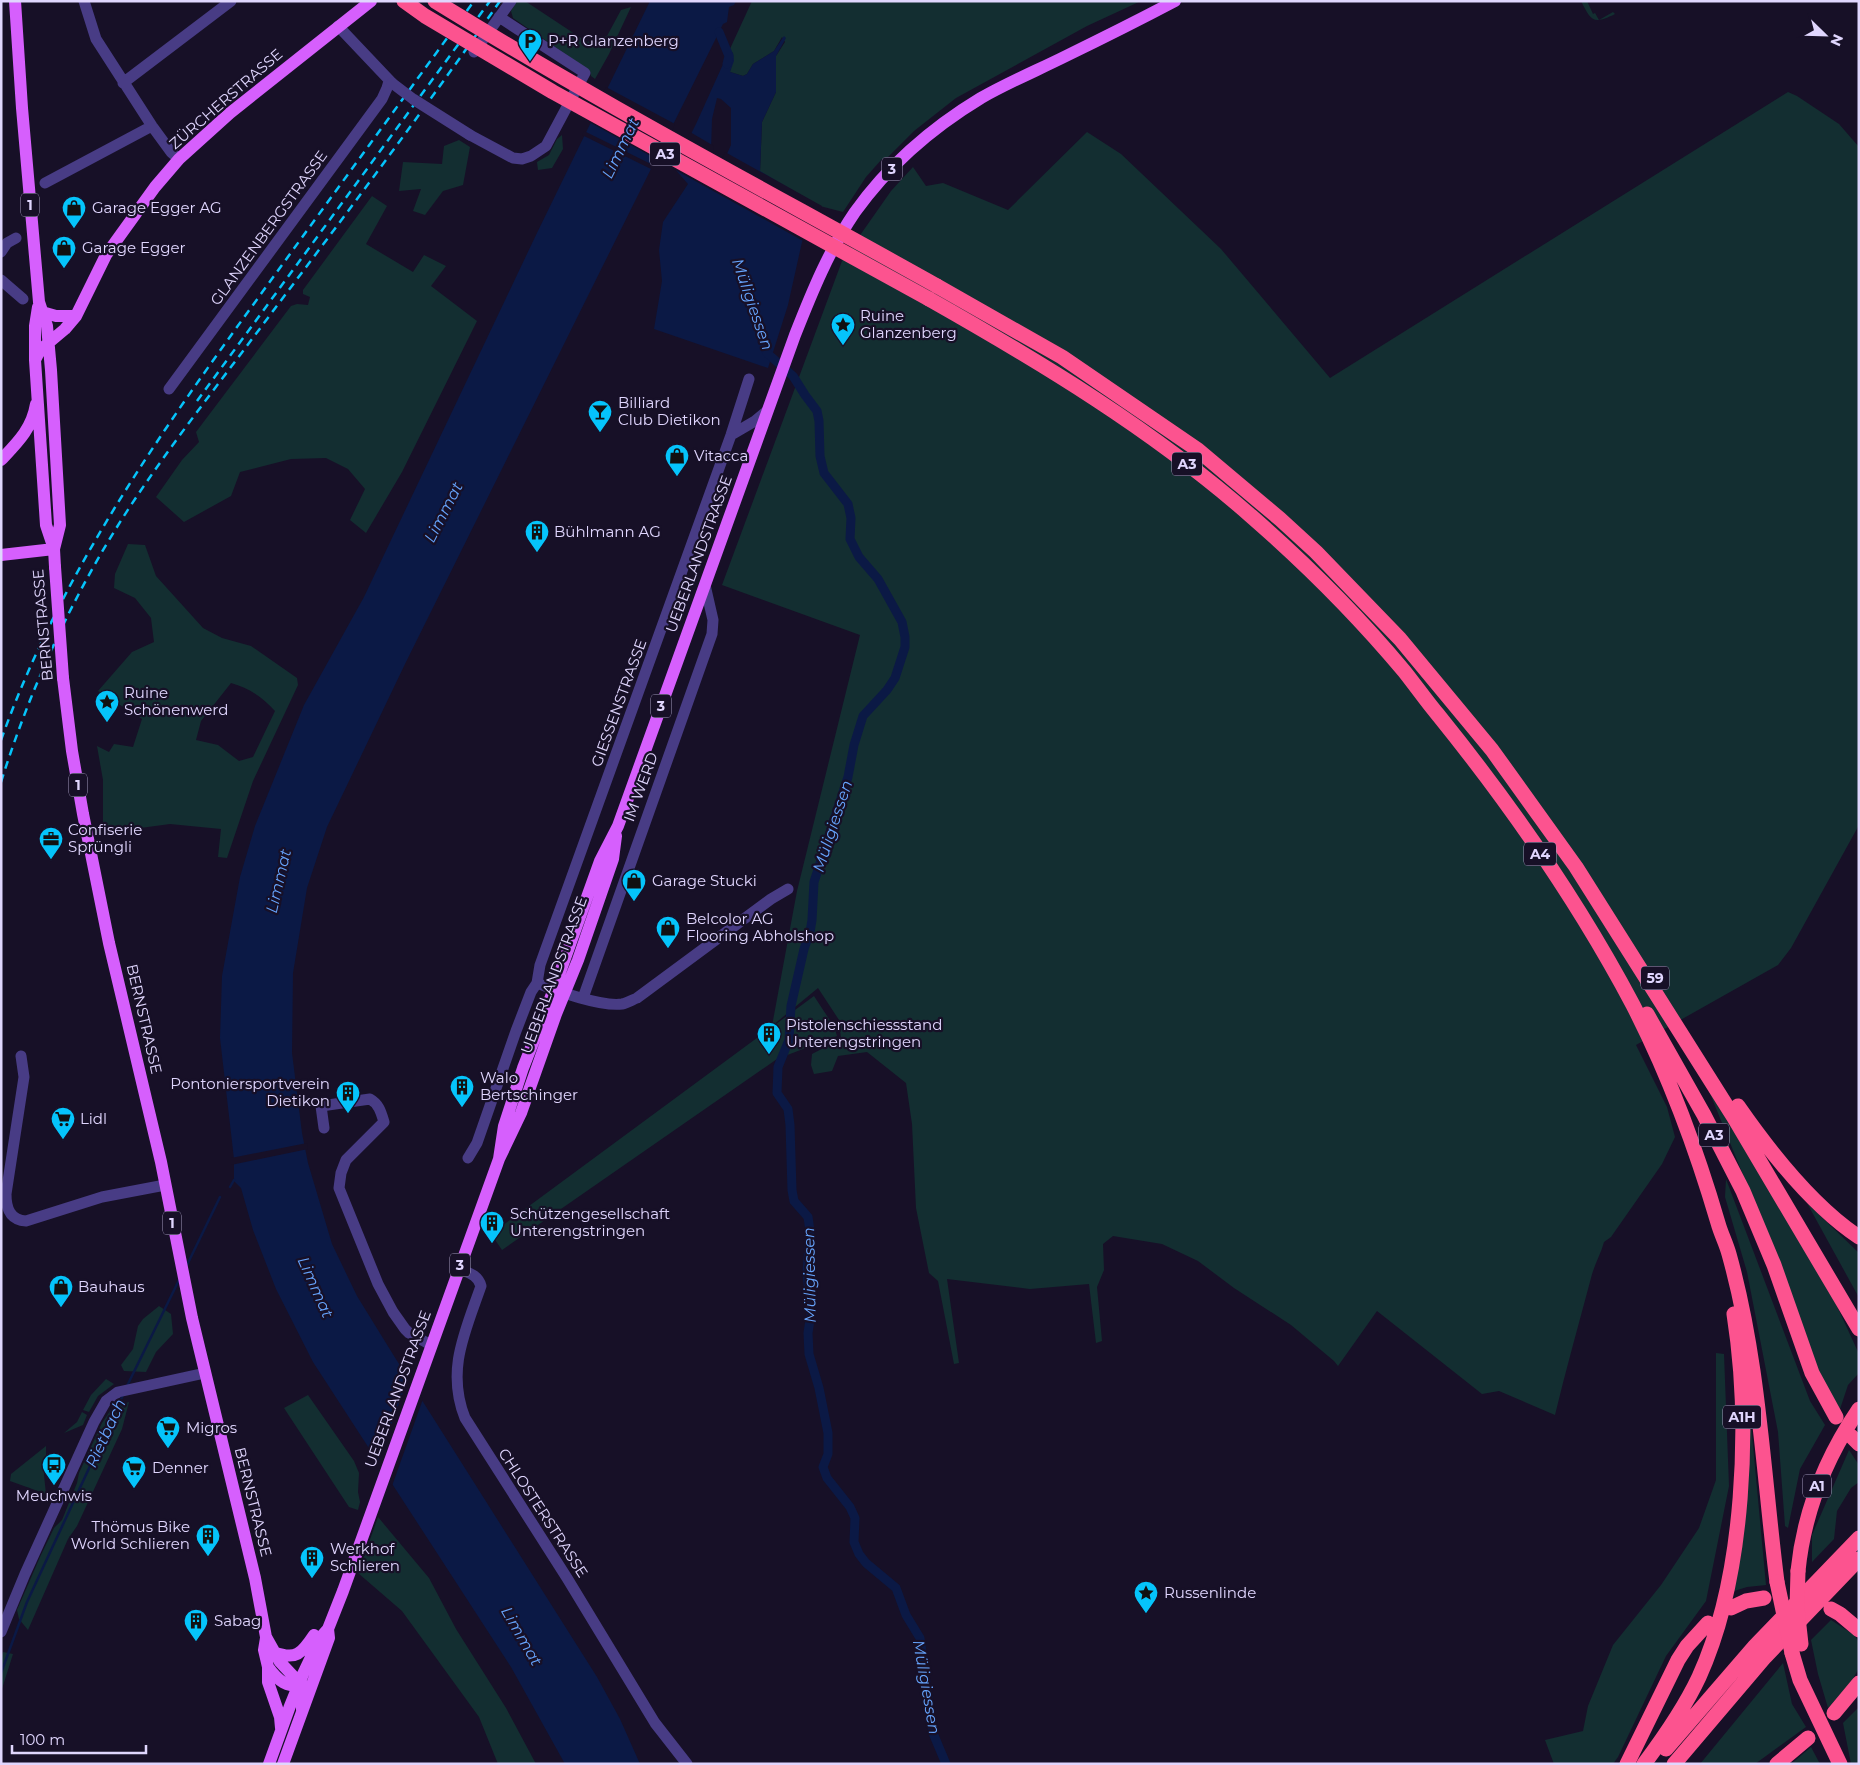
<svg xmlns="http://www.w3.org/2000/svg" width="1860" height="1765" font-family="Montserrat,sans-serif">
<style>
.green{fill:#132e31;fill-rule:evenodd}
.water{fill:#0b1945;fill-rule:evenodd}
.pier{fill:#171027}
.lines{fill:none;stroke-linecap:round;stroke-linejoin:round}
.stream{stroke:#0b1945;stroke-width:2.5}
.canal{stroke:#0b1945;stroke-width:9}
.minor{stroke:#483c85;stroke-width:11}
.major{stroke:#d65ffd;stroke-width:12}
.highway{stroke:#fc538f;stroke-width:15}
.rail{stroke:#05c4fb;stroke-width:2.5;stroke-dasharray:8 6;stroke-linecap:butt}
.minor-bridge{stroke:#483c85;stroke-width:11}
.major-bridge{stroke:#d65ffd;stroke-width:12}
.highway-bridge{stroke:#fc538f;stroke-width:15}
.labels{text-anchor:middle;stroke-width:4.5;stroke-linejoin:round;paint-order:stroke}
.shield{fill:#171027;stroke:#a49bbe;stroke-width:1}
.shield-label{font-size:14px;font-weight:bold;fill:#e0d6fe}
.poi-label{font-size:15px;fill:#e0d6fe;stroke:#171027;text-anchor:start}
.street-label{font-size:15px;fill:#e0d6fe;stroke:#171027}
.water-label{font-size:16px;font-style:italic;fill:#66a4fd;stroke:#171027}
</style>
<rect width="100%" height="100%" fill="#171027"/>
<path class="green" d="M517,1H525L587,42L607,36L621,10L631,7L609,54L595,79L591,76L590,71L513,18L511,11Z
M752,1H1141L1087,26L956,98L914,131L884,161L882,159L866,177L843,212L820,206L760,172L762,122L776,92V56L785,42L782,37L774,51L753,64L747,74L743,76L730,72L733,53L729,51Z
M1581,1H1587L1593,14L1595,13L1599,20L1613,12L1615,14C1593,25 1591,21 1581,1Z
M1788,92L1797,96L1839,124L1859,147V825L1791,948L1778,965L1636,1045L1667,1107L1675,1137L1662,1164L1611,1237L1604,1242C1601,1254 1594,1265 1591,1278C1579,1323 1566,1369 1555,1415L1499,1391L1482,1394L1377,1311L1338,1366L1334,1361L1291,1325L1234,1288L1198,1261L1162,1244L1113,1236L1103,1244L1104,1270L1097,1287L1102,1341L1096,1343L1089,1284L1030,1289L947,1279L959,1363L954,1364L938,1281L929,1273L916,1208L912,1124L906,1083L867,1052L838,1056L832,1071L814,1074L811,1065L812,1054L841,1039L839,1020L818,988L772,1026L797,891L860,635L722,585L842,261L891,191L913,167L926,186L943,183L1008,210L1087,132L1121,154L1221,249L1330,378Z
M562,135L563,149L552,168L538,170L537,162L549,155L557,139Z
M459,140L470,147L463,185L443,191L425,215L413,211L421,189L399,191L403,162L442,164L444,146Z
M372,196L387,206L366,244L413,272L424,255L446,266L431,286L477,321L402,472L366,533L350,520L365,489L348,469L326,458L291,459L240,472L231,496L184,522L156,497L182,460L199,442L196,432L291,306L297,304L308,305L310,297L303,294V290Z
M128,544L145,545L156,576L203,628L222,638L251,646L297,678L298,685L253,781L227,858L218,857L221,829L170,824L133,829H103V780L97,746L109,752L114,744L133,747L142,719L98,691L132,652L154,642L151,618L135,598L114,588L115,574ZM231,683C249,688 262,697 275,711L253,757L239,761L218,745L196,740L201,721Z
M814,996L831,1022L827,1025L833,1023L837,1036L777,1059L502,1250L491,1234Z
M1709,1091L1789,1222L1836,1304L1859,1354V1373L1848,1385L1840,1409L1820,1378L1750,1192Z
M1726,1179L1810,1401L1825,1425L1800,1469L1788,1528L1785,1526L1778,1432L1747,1272L1725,1197Z
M1807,1203L1859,1253V1298L1857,1294Z
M159,1306L171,1314L173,1334L156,1352L146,1372L124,1371L121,1365L133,1349L138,1326L143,1319Z
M1716,1353L1724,1354L1729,1486L1706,1601L1666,1656L1618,1757L1613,1764H1554L1545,1740L1583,1731L1588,1706L1613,1645L1661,1585L1699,1528L1716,1480Z
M106,1379L114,1384L98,1396L89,1412L83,1410L91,1395Z
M1747,1381L1766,1585L1747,1587L1731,1592Z
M308,1395L354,1461L359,1473L358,1492L360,1502L358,1510L349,1507L284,1408Z
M129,1402L122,1429L77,1526L68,1539L28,1630L19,1619L17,1610L40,1557L54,1528L62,1520L77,1483L79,1473L102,1423L112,1408Z
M82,1412L87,1415L83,1425L64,1433L77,1422Z
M46,1446V1462L44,1475L46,1494L10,1481L11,1474Z
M1849,1450L1859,1465V1482L1851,1488L1837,1511L1834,1539L1812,1562V1535Z
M378,1517L429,1578L456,1629L506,1708L536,1764H498L479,1717L402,1611L358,1573Z
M1831,1620L1854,1635L1859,1642V1668L1851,1682L1828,1708L1818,1674L1811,1640Z
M3,1652L13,1654L1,1692V1658Z
M1783,1663L1792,1704L1806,1727L1755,1764H1700Z
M1859,1707V1764H1851L1843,1723Z
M1811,1747L1820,1764H1791Z"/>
<path class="water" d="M650,1H736L734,5L729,7L727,22L723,24L405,664L327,827L307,888L293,973L292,1053L302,1133L308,1163L332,1244L357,1296L394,1356L597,1677L620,1719L640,1764H565L511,1667L313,1362L276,1289L253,1230L241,1188L234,1181V1159L220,1038L222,976L240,877L255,826L304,705L364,597L536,235Z
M784,36L786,38L776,56V92L762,122L760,171L820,206L802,242L788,305L768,368L654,329L662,281L659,250L663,222L688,184L674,168L696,124L729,51L733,53L734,61L730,72L743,76L747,74L753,64L774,51ZM717,98L721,99L731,108V145L720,169L711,151L712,119Z"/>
<path class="pier" d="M606,87L675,124L658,160L589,122Z
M584,131L655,166L653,170L582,135Z
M690,132L714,146L713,152L709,161L719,166L725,152L822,206L805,242L672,168Z
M307,1143L308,1149L231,1165V1158Z
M409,1376L423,1399L392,1486L377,1464Z"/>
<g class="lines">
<path class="stream" d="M230,1187L234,1180
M187,1265L220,1197
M127,1386L180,1278
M1,1673L27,1602L123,1395"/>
<path class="canal" d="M719,32L729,56L727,64
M765,347L767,353L793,376L805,395L817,411L819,421L820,456L824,473L848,504L851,518L850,539L859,557L878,579L902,622L905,637V647L895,678L887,690L863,716L854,745L848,777L814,882L812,920L810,932L804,949L791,1006L789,1040L778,1067L777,1093L788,1109L790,1125L792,1190L794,1201L808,1217L810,1231L807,1273L811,1313L808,1333L809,1354L819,1388L828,1433V1454L823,1467L827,1478L850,1507L855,1518L854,1542L859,1554L866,1563L896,1588L906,1615L920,1638L933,1733L946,1764"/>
<path class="minor" d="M84,1L96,39L152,126L171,152L179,159
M338,26L392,83
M474,52L511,1
M123,83L231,1
M470,135L513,158L522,159L531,156L546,146L585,73L499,17
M45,183L152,126
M1,252L7,243L16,238
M1,280L23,299
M749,379L731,435L540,965L537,983C556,991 602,1007 622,1004C627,1003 632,1000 637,998L771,899L788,889
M169,389L382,99L387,88L389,81
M731,435L755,421L767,411
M583,998L712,634L713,620L705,585
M21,1056L24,1077L6,1194C6,1208 10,1220 26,1221L102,1197L165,1185
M324,1128L321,1106L370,1099C379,1104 381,1112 384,1122L346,1160L341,1173L339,1188L378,1284L393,1312L405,1329L409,1333L431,1345
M468,1158L477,1143L516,1031L531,992L537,983
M459,1269C469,1273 478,1275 481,1286C465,1332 446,1370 465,1418L567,1578L655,1723L687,1764
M1,1632L25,1574L94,1422L106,1401L118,1392L205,1373"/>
<path class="major" d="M15,1L22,108L39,302L47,326L51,370L60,525L54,549
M38,307L35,326V360L46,525L54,549L55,567
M42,312L56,316H76
M35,360L40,350L65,329L76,316L106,255L155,187L179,159L230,113L371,1
M1,460C17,443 32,429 36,404
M1,555L54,549
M63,678L72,751L83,814L109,943L161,1162L192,1318L255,1578L266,1637L280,1662L295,1678L302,1697V1710
M499,1159L504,1126L523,1068L554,989L600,861L618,826L795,335C812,292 829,250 855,212C888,166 933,127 981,98C1009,82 1038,70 1066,56C1103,38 1139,20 1175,1
M266,1638L264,1650L268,1667V1682L280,1717L281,1728
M274,1652C296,1661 302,1653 314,1635
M268,1667C279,1682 286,1687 305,1686
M269,1764L290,1706L303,1674L320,1638L328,1629L343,1591L499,1159L521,1113L556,1014L578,960L613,859L616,836
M283,1764L329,1638L328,1629"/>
<path class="highway" d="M937,286L1062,357L1198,450L1280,519L1316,552L1400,639L1492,750L1576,867L1733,1116L1859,1329
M929,299C1042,363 1153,430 1251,516C1306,564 1358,616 1404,671C1416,686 1427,702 1439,716C1510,804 1580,905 1633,1005C1669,1075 1696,1148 1718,1223C1721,1234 1726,1243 1729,1254C1759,1361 1763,1472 1777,1582
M1647,1014L1704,1115L1743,1191L1774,1265L1812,1373L1836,1417
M1738,1106C1770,1152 1812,1206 1859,1237
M1851,1436L1859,1444
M1798,1571C1804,1511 1825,1459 1859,1409
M1731,1608L1746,1601L1764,1598
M1831,1609L1840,1614L1859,1630
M1792,1653L1800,1680L1840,1764
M1834,1713L1859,1683
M1666,1749L1755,1646L1859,1538
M1627,1764L1678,1660L1687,1646L1708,1623
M1644,1764C1665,1736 1684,1709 1699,1677C1745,1576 1751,1422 1734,1314
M1674,1764L1765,1657L1859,1559
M1777,1764L1808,1738"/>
<path class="rail" d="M197,401L490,1
M1,740C61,572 162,430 266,287C335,192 405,96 474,1
M1,782C30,690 70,601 122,519C168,447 222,380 273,311C350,209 427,106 500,1"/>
<path class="minor-bridge" d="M392,83L413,99L470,135"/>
<path class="major-bridge" d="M55,567L63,678"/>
<path class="highway-bridge" d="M404,1L425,16L553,92L929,299
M435,1C598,102 769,192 937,286
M1798,1571L1797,1608L1801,1644
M1777,1582L1792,1653"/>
</g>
<defs>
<symbol id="parking-pin" viewBox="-11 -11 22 30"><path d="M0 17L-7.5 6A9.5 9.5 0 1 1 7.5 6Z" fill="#05c4fb" stroke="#171027"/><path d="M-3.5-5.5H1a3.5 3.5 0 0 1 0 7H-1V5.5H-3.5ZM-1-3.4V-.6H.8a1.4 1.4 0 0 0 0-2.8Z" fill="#111"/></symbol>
<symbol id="shop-pin" viewBox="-11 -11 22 30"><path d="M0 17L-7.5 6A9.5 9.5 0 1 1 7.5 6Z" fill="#05c4fb" stroke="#171027"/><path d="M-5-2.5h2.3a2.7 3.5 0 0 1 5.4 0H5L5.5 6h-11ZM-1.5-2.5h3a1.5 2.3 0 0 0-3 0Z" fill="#111"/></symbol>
<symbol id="sight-pin" viewBox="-11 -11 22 30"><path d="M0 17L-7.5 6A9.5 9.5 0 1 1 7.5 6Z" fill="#05c4fb" stroke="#171027"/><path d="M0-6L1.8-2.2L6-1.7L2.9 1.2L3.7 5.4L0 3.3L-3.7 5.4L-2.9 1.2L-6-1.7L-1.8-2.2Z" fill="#111"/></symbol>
<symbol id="bar-pin" viewBox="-11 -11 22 30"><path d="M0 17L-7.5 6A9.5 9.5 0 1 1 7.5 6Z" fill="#05c4fb" stroke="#171027"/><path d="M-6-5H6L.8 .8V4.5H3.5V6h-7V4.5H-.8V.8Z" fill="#111"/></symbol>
<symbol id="building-pin" viewBox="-11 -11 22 30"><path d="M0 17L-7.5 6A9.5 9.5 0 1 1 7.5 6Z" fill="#05c4fb" stroke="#171027"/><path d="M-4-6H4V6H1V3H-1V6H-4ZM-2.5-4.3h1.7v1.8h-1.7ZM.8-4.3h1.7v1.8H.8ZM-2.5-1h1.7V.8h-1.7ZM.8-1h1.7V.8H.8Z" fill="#111"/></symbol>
<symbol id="office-pin" viewBox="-11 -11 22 30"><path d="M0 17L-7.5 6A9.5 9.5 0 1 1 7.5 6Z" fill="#05c4fb" stroke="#171027"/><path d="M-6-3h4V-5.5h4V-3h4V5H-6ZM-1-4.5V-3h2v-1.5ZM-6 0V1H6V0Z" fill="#111"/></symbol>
<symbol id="supermarket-pin" viewBox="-11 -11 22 30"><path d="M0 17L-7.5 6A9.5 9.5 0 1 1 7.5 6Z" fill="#05c4fb" stroke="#171027"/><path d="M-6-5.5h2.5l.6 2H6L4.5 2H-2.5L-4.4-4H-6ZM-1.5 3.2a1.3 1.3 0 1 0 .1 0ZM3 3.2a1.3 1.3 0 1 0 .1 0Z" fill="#111"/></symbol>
<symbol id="bus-pin" viewBox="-11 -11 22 30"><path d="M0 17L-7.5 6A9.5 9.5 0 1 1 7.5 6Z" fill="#05c4fb" stroke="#171027"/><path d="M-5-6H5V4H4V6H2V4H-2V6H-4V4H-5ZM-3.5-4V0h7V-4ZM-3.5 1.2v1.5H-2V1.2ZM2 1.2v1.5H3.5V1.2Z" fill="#111"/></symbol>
</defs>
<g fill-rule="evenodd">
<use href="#parking-pin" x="516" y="27" width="28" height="38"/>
<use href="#shop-pin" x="60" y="194" width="28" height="38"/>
<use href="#shop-pin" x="50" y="234" width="28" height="38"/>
<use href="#sight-pin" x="829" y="311" width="28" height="38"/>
<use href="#bar-pin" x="586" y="398" width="28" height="38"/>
<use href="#shop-pin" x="663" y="442" width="28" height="38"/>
<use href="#building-pin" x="523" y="518" width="28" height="38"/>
<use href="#sight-pin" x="93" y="688" width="28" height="38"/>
<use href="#office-pin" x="37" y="825" width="28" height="38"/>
<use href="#shop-pin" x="620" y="867" width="28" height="38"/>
<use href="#shop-pin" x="654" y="914" width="28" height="38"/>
<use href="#building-pin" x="755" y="1020" width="28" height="38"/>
<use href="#building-pin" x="448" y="1073" width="28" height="38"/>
<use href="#building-pin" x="334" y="1079" width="28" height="38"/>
<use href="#supermarket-pin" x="49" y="1105" width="28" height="38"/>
<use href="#building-pin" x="478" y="1209" width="28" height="38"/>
<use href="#shop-pin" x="47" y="1273" width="28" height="38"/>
<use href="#supermarket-pin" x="154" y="1414" width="28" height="38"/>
<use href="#bus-pin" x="40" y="1451" width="28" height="38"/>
<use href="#supermarket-pin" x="120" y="1454" width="28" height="38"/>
<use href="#building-pin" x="194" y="1522" width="28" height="38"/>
<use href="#building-pin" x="298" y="1544" width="28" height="38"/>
<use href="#sight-pin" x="1132" y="1579" width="28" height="38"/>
<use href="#building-pin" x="182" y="1607" width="28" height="38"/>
</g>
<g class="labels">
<g class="shield">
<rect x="650" y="142.5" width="30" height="23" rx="4"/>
<rect x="882" y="157.5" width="20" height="23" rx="4"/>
<rect x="21" y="193.5" width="18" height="23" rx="4"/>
<rect x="1172" y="452.5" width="30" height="23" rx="4"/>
<rect x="651" y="694.5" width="20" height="23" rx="4"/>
<rect x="69" y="773.5" width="18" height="23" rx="4"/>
<rect x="1524" y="842.5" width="32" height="23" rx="4"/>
<rect x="1641" y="966.5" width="28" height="23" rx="4"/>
<rect x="1699" y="1123.5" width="30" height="23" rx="4"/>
<rect x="163" y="1211.5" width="18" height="23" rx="4"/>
<rect x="450" y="1253.5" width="20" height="23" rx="4"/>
<rect x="1723" y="1405.5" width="38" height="23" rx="4"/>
<rect x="1803" y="1474.5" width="28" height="23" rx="4"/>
</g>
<g class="shield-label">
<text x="665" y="159">A3</text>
<text x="892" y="174">3</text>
<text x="30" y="210">1</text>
<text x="1187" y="469">A3</text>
<text x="661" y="711">3</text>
<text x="78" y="790">1</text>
<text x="1540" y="859">A4</text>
<text x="1655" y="983">59</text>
<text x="1714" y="1140">A3</text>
<text x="172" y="1228">1</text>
<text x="460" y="1270">3</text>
<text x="1742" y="1422">A1H</text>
<text x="1817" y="1491">A1</text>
</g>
<g class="poi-label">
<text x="548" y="46">P+R Glanzenberg</text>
<text x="92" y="213">Garage Egger AG</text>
<text x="82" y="253">Garage Egger</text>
<text x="860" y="321">Ruine<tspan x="860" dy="17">Glanzenberg</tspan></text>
<text x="618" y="408">Billiard<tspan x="618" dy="17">Club Dietikon</tspan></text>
<text x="694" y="461">Vitacca</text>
<text x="554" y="537">Bühlmann AG</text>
<text x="124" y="698">Ruine<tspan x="124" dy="17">Schönenwerd</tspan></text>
<text x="68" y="835">Confiserie<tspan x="68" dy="17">Sprüngli</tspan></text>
<text x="652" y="886">Garage Stucki</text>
<text x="686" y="924">Belcolor AG<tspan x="686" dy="17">Flooring Abholshop</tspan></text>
<text x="786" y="1030">Pistolenschiessstand<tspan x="786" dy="17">Unterengstringen</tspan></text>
<text x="480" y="1083">Walo<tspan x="480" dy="17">Bertschinger</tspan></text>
<text x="330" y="1089" text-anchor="end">Pontoniersportverein<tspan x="330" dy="17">Dietikon</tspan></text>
<text x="80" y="1124">Lidl</text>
<text x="510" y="1219">Schützengesellschaft<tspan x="510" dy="17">Unterengstringen</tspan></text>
<text x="78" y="1292">Bauhaus</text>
<text x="186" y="1433">Migros</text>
<text x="152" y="1473">Denner</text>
<text x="54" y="1501" text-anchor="middle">Meuchwis</text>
<text x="190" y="1532" text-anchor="end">Thömus Bike<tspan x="190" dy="17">World Schlieren</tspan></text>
<text x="330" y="1554">Werkhof<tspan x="330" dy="17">Schlieren</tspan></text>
<text x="1164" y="1598">Russenlinde</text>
<text x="214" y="1626">Sabag</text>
</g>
<g class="street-label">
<text transform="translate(226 99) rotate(-41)" y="5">ZÜRCHERSTRASSE</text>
<text transform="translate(269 228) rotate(-54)" y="5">GLANZENBERGSTRASSE</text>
<text transform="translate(699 554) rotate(-70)" y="5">UEBERLANDSTRASSE</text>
<text transform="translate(43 625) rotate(-95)" y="5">BERNSTRASSE</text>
<text transform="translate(619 703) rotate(-70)" y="5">GIESSENSTRASSE</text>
<text transform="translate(641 787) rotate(-70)" y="5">IM WERD</text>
<text transform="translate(554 975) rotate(-70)" y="5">UEBERLANDSTRASSE</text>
<text transform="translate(144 1019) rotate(77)" y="5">BERNSTRASSE</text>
<text transform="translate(398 1389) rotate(-70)" y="5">UEBERLANDSTRASSE</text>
<text transform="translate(253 1502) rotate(76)" y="5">BERNSTRASSE</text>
<text transform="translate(543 1513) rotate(57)" y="5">CHLOSTERSTRASSE</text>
</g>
<g class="water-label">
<text transform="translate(620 148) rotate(-64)" y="6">Limmat</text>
<text transform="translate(753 304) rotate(71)" y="6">Müligiessen</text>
<text transform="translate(443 512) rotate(-63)" y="6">Limmat</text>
<text transform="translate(832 826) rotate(-72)" y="6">Müligiessen</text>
<text transform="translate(278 881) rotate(-77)" y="6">Limmat</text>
<text transform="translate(809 1275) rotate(-91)" y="6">Müligiessen</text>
<text transform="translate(316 1287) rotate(66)" y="6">Limmat</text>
<text transform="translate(105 1433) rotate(-65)" y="6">Rietbach</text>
<text transform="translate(522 1636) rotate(60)" y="6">Limmat</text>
<text transform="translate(927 1687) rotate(80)" y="6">Müligiessen</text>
</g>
</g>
<rect width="1860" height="1765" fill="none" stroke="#e0d6fe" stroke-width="5"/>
<g transform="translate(1825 35) rotate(113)" stroke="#171027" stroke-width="4" paint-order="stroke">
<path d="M0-4L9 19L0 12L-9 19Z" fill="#e0d6fe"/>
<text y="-8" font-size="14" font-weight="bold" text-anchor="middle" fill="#e0d6fe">N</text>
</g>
<path d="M12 1745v8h134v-8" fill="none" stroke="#e0d6fe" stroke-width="2.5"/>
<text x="20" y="1745" font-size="15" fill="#e0d6fe" stroke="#171027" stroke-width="4" paint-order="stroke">100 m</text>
</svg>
